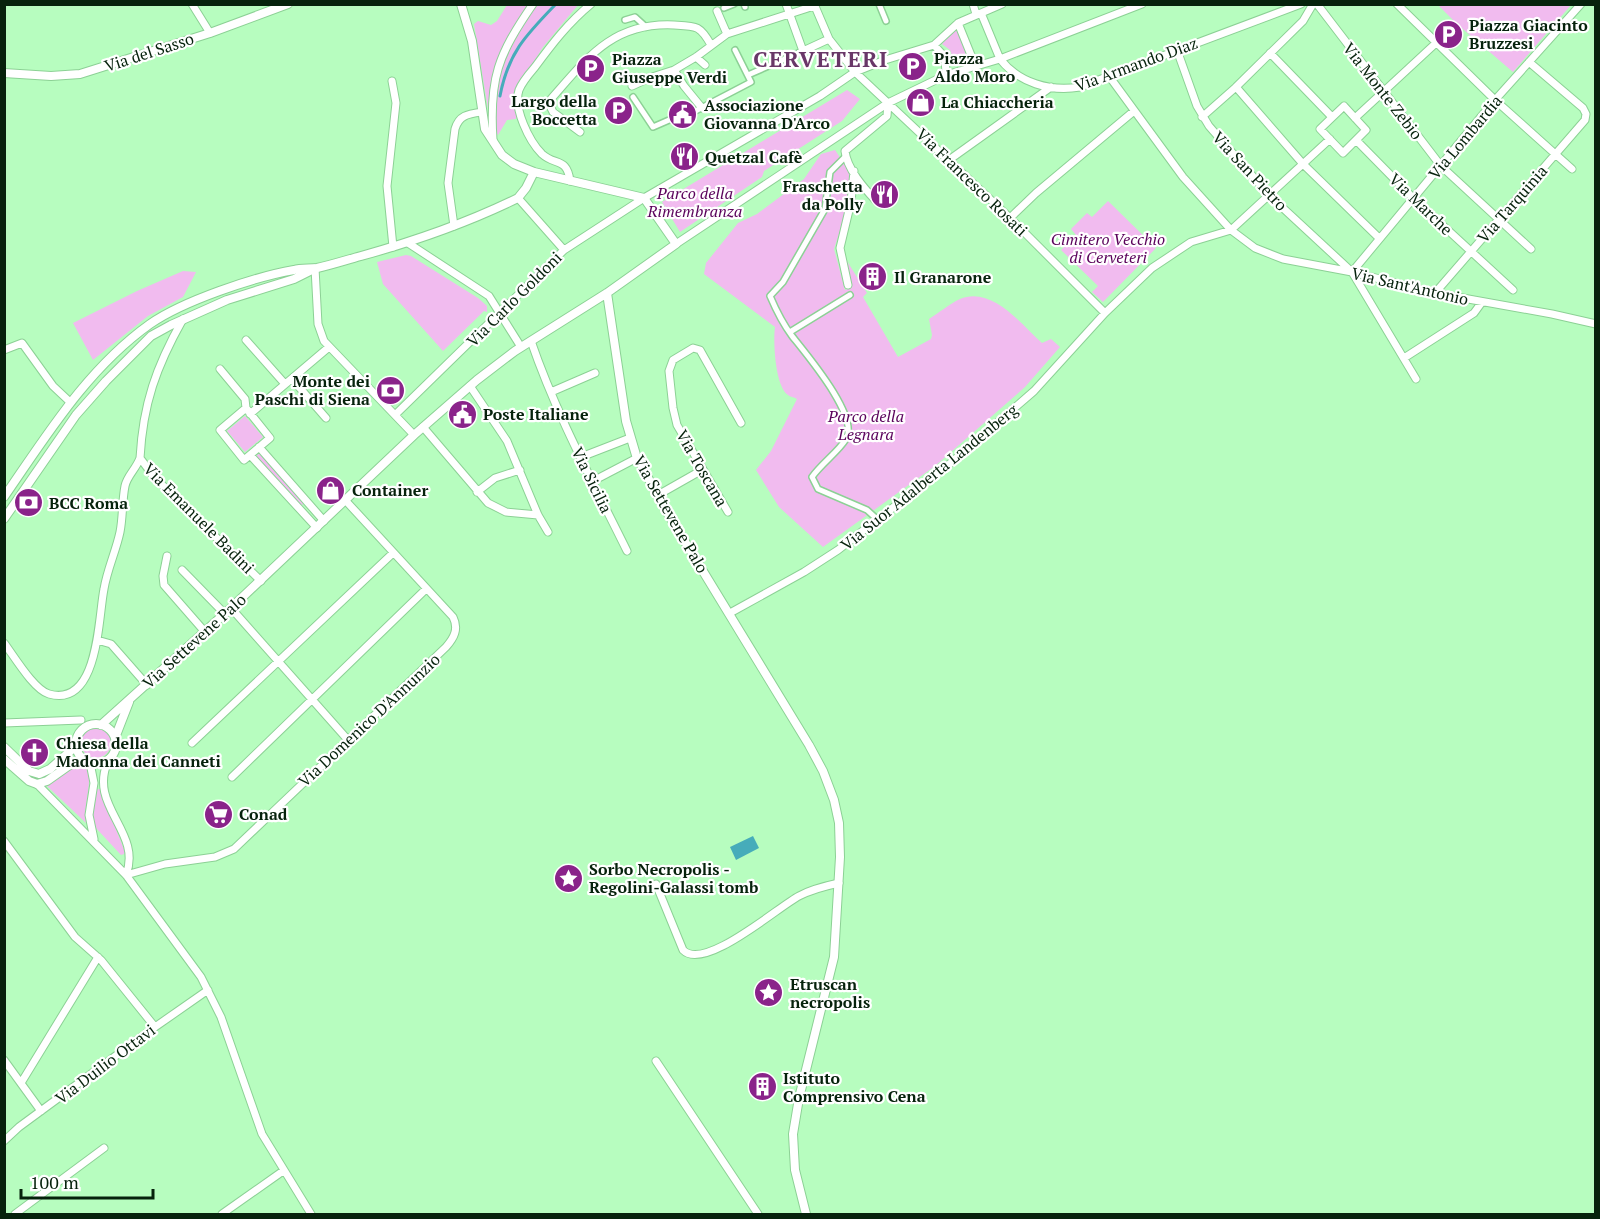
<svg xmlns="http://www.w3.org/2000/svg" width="1600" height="1219" font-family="'PT Serif',serif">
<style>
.green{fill:#f1bbef}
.water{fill:#46acba}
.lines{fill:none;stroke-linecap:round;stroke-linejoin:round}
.stream{stroke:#46acba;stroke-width:3}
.pedestrian-casing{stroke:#8cd195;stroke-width:8}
.minor-casing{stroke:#8cd195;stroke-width:9}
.tertiary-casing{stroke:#8cd195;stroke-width:10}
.pedestrian{stroke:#fff;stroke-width:5}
.minor{stroke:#fff;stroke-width:7}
.tertiary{stroke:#fff;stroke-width:8}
.labels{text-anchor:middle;stroke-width:4.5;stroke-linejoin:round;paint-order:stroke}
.poi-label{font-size:16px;font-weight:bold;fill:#06220c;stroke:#fff;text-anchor:start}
.street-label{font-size:16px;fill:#06220c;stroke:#fff}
.park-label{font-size:16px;font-style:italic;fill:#5a025b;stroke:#fff}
.district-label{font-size:22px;font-weight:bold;letter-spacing:1.5px;fill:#693768;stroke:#fff}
</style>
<rect width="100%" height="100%" fill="#b7fdbf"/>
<path class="green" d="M507,5H578L543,47L525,76L515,99L521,114L515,119L507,120L498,135L491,127L474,24L478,21L491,25L497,21Z
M1438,5H1571L1513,72L1457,24Z
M956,28L969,58L955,64L950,50L942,44Z
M847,90L860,99L842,121L764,171L762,177L680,232L662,202Z
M835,150L849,171L851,188L847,209L834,249L845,290L851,287L845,258L867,293L863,297L898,357L931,339L932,335L929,319C939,313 949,304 960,299C992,286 1021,324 1042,343L1051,339L1060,347L1025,387L935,466L823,547L779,507L756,470L771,451L797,399C794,397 790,397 788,395C775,386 773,341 775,327L704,274L706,263L738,223L757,214L804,179L821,154Z
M1108,201L1156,248L1103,302L1092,292L1098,286L1061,250L1076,235L1071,229L1087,213L1092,217Z
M406,255L411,256L478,298L487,306V312L484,311L443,351L383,284L377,262Z
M183,271L196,272L183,297L148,316L93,360L73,323L137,291Z
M245,416L263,437L245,452L227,431Z
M260,453L304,503L301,506L256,456Z
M81 743a15 15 0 1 1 30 0a15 15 0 1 1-30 0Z
M81,764L88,769C92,788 83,804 86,823L47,786L74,767Z
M98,789H100L125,852L124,854L121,855L95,827L92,820L95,791Z"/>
<path class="water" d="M753,836L759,848L736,860L730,847Z"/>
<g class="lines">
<path class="stream" d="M500,96C508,53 526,35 556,4"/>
<defs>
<path id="pedestrian" d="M744,4L745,7
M879,4L886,21
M724,8L734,4
M625,20L635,17L646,27
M748,75L803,51
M633,97L653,127L676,117L682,118L751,82L735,50
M845,157L830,172L825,209L783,282L770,296C776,310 783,324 792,336C806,354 860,417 846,439C839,451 821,464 812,477L818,489L867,510L878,520
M790,332L850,295"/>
<path id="minor" d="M192,4L210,33
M786,4L803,51L829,39
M814,4L829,39L855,72L1010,218L1105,313
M973,4L976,14
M1317,4L1441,166L1531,249
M1397,4L1495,100L1572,169
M717,11L727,34
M981,13L1000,59L1142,4
M958,23L975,65
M934,45L945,57L946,75
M1177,50L1197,106L1209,126L1270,196L1352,272L1416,379
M1270,53L1332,117
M696,57L705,65
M674,70L684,86L702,108
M1109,76L1183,177L1231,230L1255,248L1283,259L1352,272L1435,293L1552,314L1596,324
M392,81L396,103L387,186L393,247
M632,86L649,78L674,70L696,57L727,34L814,6
M1236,87L1303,164L1379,238
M1344,106L1366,130L1343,153L1320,129Z
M1202,117L1236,87L1303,21L1313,4
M1355,118L1436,43
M580,132L553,112L551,108V99C587,58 613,22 674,25C696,26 700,25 711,45
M493,140C489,78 498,55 533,4
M1356,140L1413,198L1513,290
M949,160L1051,87
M570,181C567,157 555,166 542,154C529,141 513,108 519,90C522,82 529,74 535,67C552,44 568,23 591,4
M518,198L564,250
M876,201C864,188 847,169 845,151L887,116L888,103
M1010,218L1036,193L1134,111
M454,226L448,183L455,129C459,115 468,114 482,112
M408,243L489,296L521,347
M676,244L888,103L946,75L1000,59C1019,83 1050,92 1080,87L1301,4
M315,268L318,324L324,341L414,435
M1352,272L1495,100L1581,4
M848,285L840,248L851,202L854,171
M1435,293L1585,120L1586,114L1583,108L1529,62
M183,319C156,367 143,404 140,458L155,478L261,581
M246,340L285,384
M531,341C556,414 593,482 627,551
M4,350L22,343L53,386L70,402
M1404,358L1474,313L1482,302
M220,369L245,399L246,408
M292,379L326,418
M470,386L507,441L538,515L548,532
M551,392L595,373
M246,408L270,438L244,460L220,430Z
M250,414L329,347
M395,415L564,250L644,198L820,96L855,72L885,60L934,45L958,23L1002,4
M423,427L488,503L506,512L538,515
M259,447L324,521
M250,455L317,528
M581,457L630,438
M593,481L637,458
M477,492L495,478L520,470
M658,495L702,470
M728,512L677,425L673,408L669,371L673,360L693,348L700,350L741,423
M167,556L163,576L164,585L205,632
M182,570L225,614
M231,608L348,740
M730,613L804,572L838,550L952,462L1034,391L1105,313L1152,268L1191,242L1231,230L1330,139
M97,640L111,644L147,685
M4,643C14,656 34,690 49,694C99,708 98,618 104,589C107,570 116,551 120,532C123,517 122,501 125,486C127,476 136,469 140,458
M4,723L81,720
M192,743L393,553
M109,759C86,806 143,831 126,875
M90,763L94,783L89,815L94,839
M232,777L426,589
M37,784L126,875L201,977L221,1017L262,1134L311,1214
M4,841L75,937L101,960L155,1027
M126,875L165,864L215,857L234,849L446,647C454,638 459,629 453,617L346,501
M656,884L683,950C704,972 778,907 799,896C812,889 825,886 839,883
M4,1060L41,1111
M656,1061L758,1214
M21,1083L98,957
M4,1141L19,1127L155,1027L208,990
M15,1214L104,1148
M222,1214L283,1171"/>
<path id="tertiary" d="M4,73L51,76L80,74L210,33L288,4
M607,293L626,421L636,455L662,504L809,745L823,771L834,800L839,823L840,857L834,957L799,1098L793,1134L795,1170L806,1214
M4,497C47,435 87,369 150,324C183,301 254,277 294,270C301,268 309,269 317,268C331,265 346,260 361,256C415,241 467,223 518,198L526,188L534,172
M4,519L76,415L106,381L151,336L171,325L227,300L294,279L312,270
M76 744a20 20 0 1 1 40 0a20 20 0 1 1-40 0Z
M101,725L231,608L414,435L477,380L515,351L607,293L676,244L644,198L534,172L514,164L502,155L485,129L472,41L461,4
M115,738L129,702
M4,747L29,771L39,774L50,769L76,746
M4,759L29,781L37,784L47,781L71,764L84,759"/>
</defs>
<use href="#pedestrian" class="pedestrian-casing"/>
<use href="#minor" class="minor-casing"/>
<use href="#tertiary" class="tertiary-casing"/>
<use href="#pedestrian" class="pedestrian"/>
<use href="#minor" class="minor"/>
<use href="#tertiary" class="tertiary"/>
</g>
<defs>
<symbol id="parking-disc" viewBox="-11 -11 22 22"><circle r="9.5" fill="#8a238a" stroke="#fff"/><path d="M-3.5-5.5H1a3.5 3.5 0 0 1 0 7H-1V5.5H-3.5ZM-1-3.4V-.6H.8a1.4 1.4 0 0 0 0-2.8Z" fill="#fff"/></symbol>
<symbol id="shop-disc" viewBox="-11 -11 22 22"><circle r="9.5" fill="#8a238a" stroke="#fff"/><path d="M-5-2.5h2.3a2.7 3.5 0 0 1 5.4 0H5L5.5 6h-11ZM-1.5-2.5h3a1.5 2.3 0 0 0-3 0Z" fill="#fff"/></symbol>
<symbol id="civic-disc" viewBox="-11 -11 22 22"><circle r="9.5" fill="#8a238a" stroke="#fff"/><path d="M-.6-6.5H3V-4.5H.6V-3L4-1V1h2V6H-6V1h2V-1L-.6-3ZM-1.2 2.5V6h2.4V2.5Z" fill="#fff"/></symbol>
<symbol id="restaurant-disc" viewBox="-11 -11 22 22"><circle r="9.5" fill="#8a238a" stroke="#fff"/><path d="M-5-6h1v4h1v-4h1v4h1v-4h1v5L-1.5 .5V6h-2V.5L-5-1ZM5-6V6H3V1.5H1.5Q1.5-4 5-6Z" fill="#fff"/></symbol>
<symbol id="building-disc" viewBox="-11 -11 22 22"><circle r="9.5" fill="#8a238a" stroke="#fff"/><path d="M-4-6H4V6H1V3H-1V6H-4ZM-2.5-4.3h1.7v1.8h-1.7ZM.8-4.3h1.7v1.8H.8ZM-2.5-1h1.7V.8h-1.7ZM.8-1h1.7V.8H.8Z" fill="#fff"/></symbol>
<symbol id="bank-disc" viewBox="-11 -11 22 22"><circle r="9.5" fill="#8a238a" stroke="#fff"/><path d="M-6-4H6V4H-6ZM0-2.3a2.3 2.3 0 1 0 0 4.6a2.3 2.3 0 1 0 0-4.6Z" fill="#fff"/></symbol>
<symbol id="church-disc" viewBox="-11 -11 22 22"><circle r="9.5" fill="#8a238a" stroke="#fff"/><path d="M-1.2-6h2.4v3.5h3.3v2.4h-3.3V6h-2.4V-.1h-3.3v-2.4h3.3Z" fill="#fff"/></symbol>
<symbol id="supermarket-disc" viewBox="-11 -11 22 22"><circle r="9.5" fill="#8a238a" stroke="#fff"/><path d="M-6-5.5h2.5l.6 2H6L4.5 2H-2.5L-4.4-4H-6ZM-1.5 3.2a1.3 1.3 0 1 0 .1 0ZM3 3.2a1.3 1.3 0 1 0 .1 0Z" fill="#fff"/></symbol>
<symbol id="sight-disc" viewBox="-11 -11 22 22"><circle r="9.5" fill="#8a238a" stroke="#fff"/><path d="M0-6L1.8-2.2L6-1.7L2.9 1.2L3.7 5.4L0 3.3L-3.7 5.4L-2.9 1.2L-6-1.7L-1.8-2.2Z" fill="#fff"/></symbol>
</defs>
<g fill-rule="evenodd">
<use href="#parking-disc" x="1432" y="18" width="33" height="33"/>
<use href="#parking-disc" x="896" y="50" width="33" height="33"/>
<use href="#parking-disc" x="574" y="52" width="33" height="33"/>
<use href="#shop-disc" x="904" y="86" width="33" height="33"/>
<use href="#parking-disc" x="602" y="94" width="33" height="33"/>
<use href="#civic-disc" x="666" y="98" width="33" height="33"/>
<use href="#restaurant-disc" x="668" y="140" width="33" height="33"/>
<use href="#restaurant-disc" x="868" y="178" width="33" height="33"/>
<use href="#building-disc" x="856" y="260" width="33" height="33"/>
<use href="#bank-disc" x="374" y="374" width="33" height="33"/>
<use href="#civic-disc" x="446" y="398" width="33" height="33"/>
<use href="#shop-disc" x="314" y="474" width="33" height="33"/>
<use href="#bank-disc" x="12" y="486" width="33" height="33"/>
<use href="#church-disc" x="18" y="736" width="33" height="33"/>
<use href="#supermarket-disc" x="202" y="798" width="33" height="33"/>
<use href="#sight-disc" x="552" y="862" width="33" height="33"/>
<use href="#sight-disc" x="752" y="976" width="33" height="33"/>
<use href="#building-disc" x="746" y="1070" width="33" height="33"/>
</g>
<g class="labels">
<g class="poi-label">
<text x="1469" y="31">Piazza Giacinto<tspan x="1469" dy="18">Bruzzesi</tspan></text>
<text x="934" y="64">Piazza<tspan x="934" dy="18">Aldo Moro</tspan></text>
<text x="612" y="65">Piazza<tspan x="612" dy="18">Giuseppe Verdi</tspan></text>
<text x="597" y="107" text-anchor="end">Largo della<tspan x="597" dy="18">Boccetta</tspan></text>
<text x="941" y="108">La Chiaccheria</text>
<text x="704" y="111">Associazione<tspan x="704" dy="18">Giovanna D'Arco</tspan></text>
<text x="705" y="163">Quetzal Cafè</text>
<text x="863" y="192" text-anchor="end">Fraschetta<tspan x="863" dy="18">da Polly</tspan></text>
<text x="894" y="283">Il Granarone</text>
<text x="370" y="387" text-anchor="end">Monte dei<tspan x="370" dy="18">Paschi di Siena</tspan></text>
<text x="483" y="420">Poste Italiane</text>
<text x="352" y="496">Container</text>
<text x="49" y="509">BCC Roma</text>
<text x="56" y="749">Chiesa della<tspan x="56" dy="18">Madonna dei Canneti</tspan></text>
<text x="239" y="820">Conad</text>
<text x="589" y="875">Sorbo Necropolis -<tspan x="589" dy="18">Regolini-Galassi tomb</tspan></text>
<text x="790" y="990">Etruscan<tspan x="790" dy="18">necropolis</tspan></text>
<text x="783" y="1084">Istituto<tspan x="783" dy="18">Comprensivo Cena</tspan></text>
</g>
<g class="street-label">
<text transform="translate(149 52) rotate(-18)" y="6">Via del Sasso</text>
<text transform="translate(1136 64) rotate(-20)" y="6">Via Armando Diaz</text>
<text transform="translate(1383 91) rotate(52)" y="6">Via Monte Zebio</text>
<text transform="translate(1465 137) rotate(-50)" y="6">Via Lombardia</text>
<text transform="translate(1250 171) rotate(47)" y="6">Via San Pietro</text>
<text transform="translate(972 182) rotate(44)" y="6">Via Francesco Rosati</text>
<text transform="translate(1421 204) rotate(44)" y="6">Via Marche</text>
<text transform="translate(1512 204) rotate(-49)" y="6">Via Tarquinia</text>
<text transform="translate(1410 286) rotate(13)" y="6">Via Sant'Antonio</text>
<text transform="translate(514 299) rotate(-45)" y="6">Via Carlo Goldoni</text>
<text transform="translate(702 468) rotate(60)" y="6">Via Toscana</text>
<text transform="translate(929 477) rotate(-39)" y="6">Via Suor Adalberta Landenberg</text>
<text transform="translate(592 480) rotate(64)" y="6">Via Sicilia</text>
<text transform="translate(671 514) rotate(60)" y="6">Via Settevene Palo</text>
<text transform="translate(199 518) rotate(45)" y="6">Via Emanuele Badini</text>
<text transform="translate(194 641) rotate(-42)" y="6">Via Settevene Palo</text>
<text transform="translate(369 720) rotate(-43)" y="6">Via Domenico D'Annunzio</text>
<text transform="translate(105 1064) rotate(-37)" y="6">Via Duilio Ottavi</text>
</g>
<g class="park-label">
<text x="695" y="199">Parco della<tspan x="695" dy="18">Rimembranza</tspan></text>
<text x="1108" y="245">Cimitero Vecchio<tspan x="1108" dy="18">di Cerveteri</tspan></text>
<text x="866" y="422">Parco della<tspan x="866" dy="18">Legnara</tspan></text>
</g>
<g class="district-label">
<text x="821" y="67">CERVETERI</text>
</g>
</g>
<rect width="1600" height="1219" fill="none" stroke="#06220c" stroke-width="12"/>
<path d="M21 1189v9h132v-9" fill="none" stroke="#06220c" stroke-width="3"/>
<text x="30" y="1189" font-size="18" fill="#06220c" stroke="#ffffff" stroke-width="4.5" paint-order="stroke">100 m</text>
</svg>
